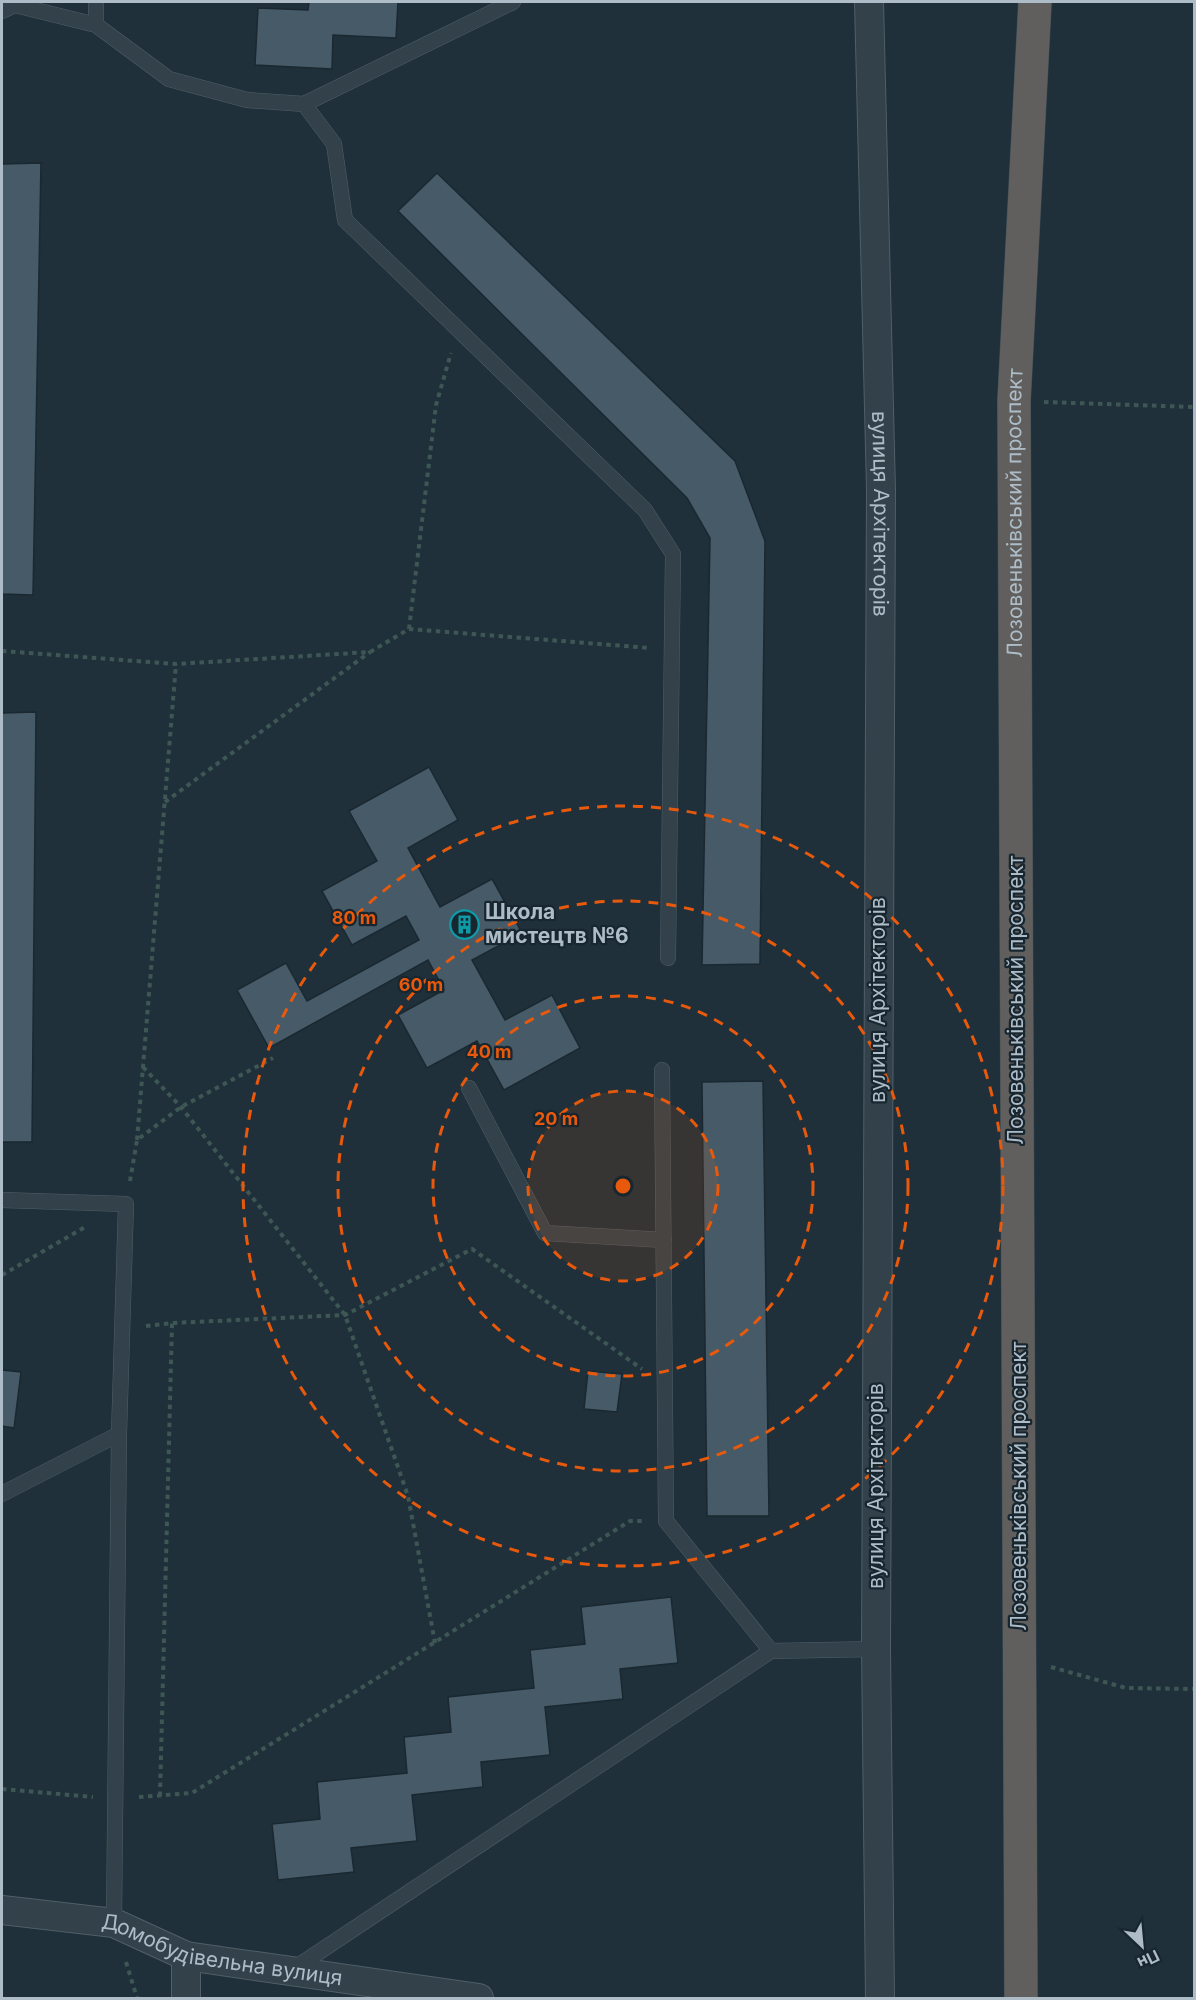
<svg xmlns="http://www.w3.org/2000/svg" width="1196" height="2000" font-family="Inter,sans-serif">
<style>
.building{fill:#465a67;stroke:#1a2831;stroke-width:1.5}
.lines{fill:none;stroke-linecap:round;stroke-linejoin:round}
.service-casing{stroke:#505f68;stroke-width:16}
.minor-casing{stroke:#505f68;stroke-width:30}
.trunk-casing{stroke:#3d4c55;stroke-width:34}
.path{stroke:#3e5755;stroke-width:4;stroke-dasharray:4.5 4.5;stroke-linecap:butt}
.service{stroke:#32414a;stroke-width:15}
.minor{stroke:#32414a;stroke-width:28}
.trunk{stroke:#605f5d;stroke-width:33}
.ring{fill:none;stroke:#e8590c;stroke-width:3;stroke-dasharray:10 8}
.labels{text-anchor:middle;stroke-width:4.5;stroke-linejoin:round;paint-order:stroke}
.street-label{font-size:21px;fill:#adbcc7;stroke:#18262f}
.poi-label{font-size:21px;font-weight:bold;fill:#adbcc7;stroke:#18262f;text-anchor:start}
.centre{fill:#e8590c;stroke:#18262f;stroke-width:3}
.ring-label{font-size:18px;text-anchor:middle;font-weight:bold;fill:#e8590c;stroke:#18262f;stroke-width:4.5;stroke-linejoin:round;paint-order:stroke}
</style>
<rect width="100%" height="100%" fill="#1f303a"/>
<path class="building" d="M309,2H398L396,38L333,35L332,69L255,65L258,8L308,10Z
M41,163L33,595L2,594V164Z
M437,173L735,461L765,541L760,964L702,965L710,538L687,498L398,211Z
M36,712L32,1142H2V713Z
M429,767L458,820L408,848L440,907L492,879L522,933L472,960L505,1020L552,995L580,1048L504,1090L477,1041L427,1068L398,1015L444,990L428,960L269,1048L237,990L286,963L307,1001L419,940L406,916L352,945L322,891L377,861L349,811Z
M763,1081L769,1516H707L702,1082Z
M2,1370L21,1372L14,1428L2,1426Z
M588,1371L622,1374L617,1412L584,1409Z
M671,1597L678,1663L620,1669L623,1699L545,1707L550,1755L481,1762L483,1787L412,1795L417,1841L351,1848L354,1872L278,1880L272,1824L320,1819L317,1782L407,1773L404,1737L451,1732L448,1697L534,1688L530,1650L585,1644L581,1607Z"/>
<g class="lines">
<defs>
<path id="service" d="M96,2V25
M2,11L15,5L96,25L169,79L247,100L304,104L513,2
M304,104L334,144L345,220L645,510L673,554L668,958
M662,1070L666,1521L771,1651
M469,1088L545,1233L664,1240
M2,1200L126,1204L119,1434L114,1923
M2,1494L119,1434
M292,1970L771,1651L876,1649"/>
<g id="minor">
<path id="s1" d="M869,2L881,490L876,1649L880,1998"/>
<path id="s2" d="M2,1910L114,1923L186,1956L479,1998"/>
<path d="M186,1998V1956"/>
</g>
<g id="trunk">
<path id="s3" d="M1021,1998L1014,401L1035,2"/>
</g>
</defs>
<use href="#service" class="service-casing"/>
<use href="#minor" class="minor-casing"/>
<use href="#trunk" class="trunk-casing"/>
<path class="path" d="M1044,402L1194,407
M409,629L436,405L451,353
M2,651L176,664L370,652L409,629L650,648
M165,802L370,652
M143,1067L181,1107L345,1315L408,1496L435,1643
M137,1140L176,664
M130,1181L137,1140L181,1107L273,1058
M2,1275L85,1227
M146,1326L172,1323L345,1315L472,1249L642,1369
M1051,1667L1126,1688L1194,1689
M2,1789L93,1797
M160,1796L172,1323
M139,1797L192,1793L630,1521H644
M126,1962L137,1998"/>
<use href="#service" class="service"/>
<use href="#minor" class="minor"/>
<use href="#trunk" class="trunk"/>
</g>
<circle cx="623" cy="1186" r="95" fill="#e8590c" fill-opacity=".12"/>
<g class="ring">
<circle cx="623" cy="1186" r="95"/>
<circle cx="623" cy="1186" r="190"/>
<circle cx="623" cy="1186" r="285"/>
<circle cx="623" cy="1186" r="380"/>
</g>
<defs>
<symbol id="building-ring" viewBox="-11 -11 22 22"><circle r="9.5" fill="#18262f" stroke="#0f9aa8" stroke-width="1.5"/><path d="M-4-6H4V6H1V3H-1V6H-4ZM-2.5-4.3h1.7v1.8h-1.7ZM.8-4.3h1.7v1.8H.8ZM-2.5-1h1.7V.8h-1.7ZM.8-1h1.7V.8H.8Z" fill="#0f9aa8"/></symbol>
</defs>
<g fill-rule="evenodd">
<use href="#building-ring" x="448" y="908" width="33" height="33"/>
</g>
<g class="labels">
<g class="street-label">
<text dy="7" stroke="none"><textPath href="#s1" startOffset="512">вулиця Архітекторів</textPath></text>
<text dy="7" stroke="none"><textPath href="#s3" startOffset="1485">Лозовеньківський проспект</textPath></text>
<text transform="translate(878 1000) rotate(-90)" y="7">вулиця Архітекторів</text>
<text transform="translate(1016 1000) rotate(-90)" y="7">Лозовеньківський проспект</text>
<text transform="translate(876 1486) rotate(-90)" y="7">вулиця Архітекторів</text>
<text transform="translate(1019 1486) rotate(-90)" y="7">Лозовеньківський проспект</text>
<text dy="7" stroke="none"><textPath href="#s2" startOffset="225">Домобудівельна вулиця</textPath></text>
</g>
<g class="poi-label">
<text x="485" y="919">Школа<tspan x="485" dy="24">мистецтв №6</tspan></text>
</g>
</g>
<circle cx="623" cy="1186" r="9" class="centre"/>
<g class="ring-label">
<text x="354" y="924">80 m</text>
<text x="421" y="991">60 m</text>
<text x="489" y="1058">40 m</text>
<text x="556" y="1125">20 m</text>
</g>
<rect width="1196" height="2000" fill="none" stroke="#adbcc7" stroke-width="6"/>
<g transform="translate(1142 1946) rotate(154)" stroke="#18262f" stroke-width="4.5" paint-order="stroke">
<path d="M0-4.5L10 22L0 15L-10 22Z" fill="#adbcc7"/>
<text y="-9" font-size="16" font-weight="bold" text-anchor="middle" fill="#adbcc7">Пн</text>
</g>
</svg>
